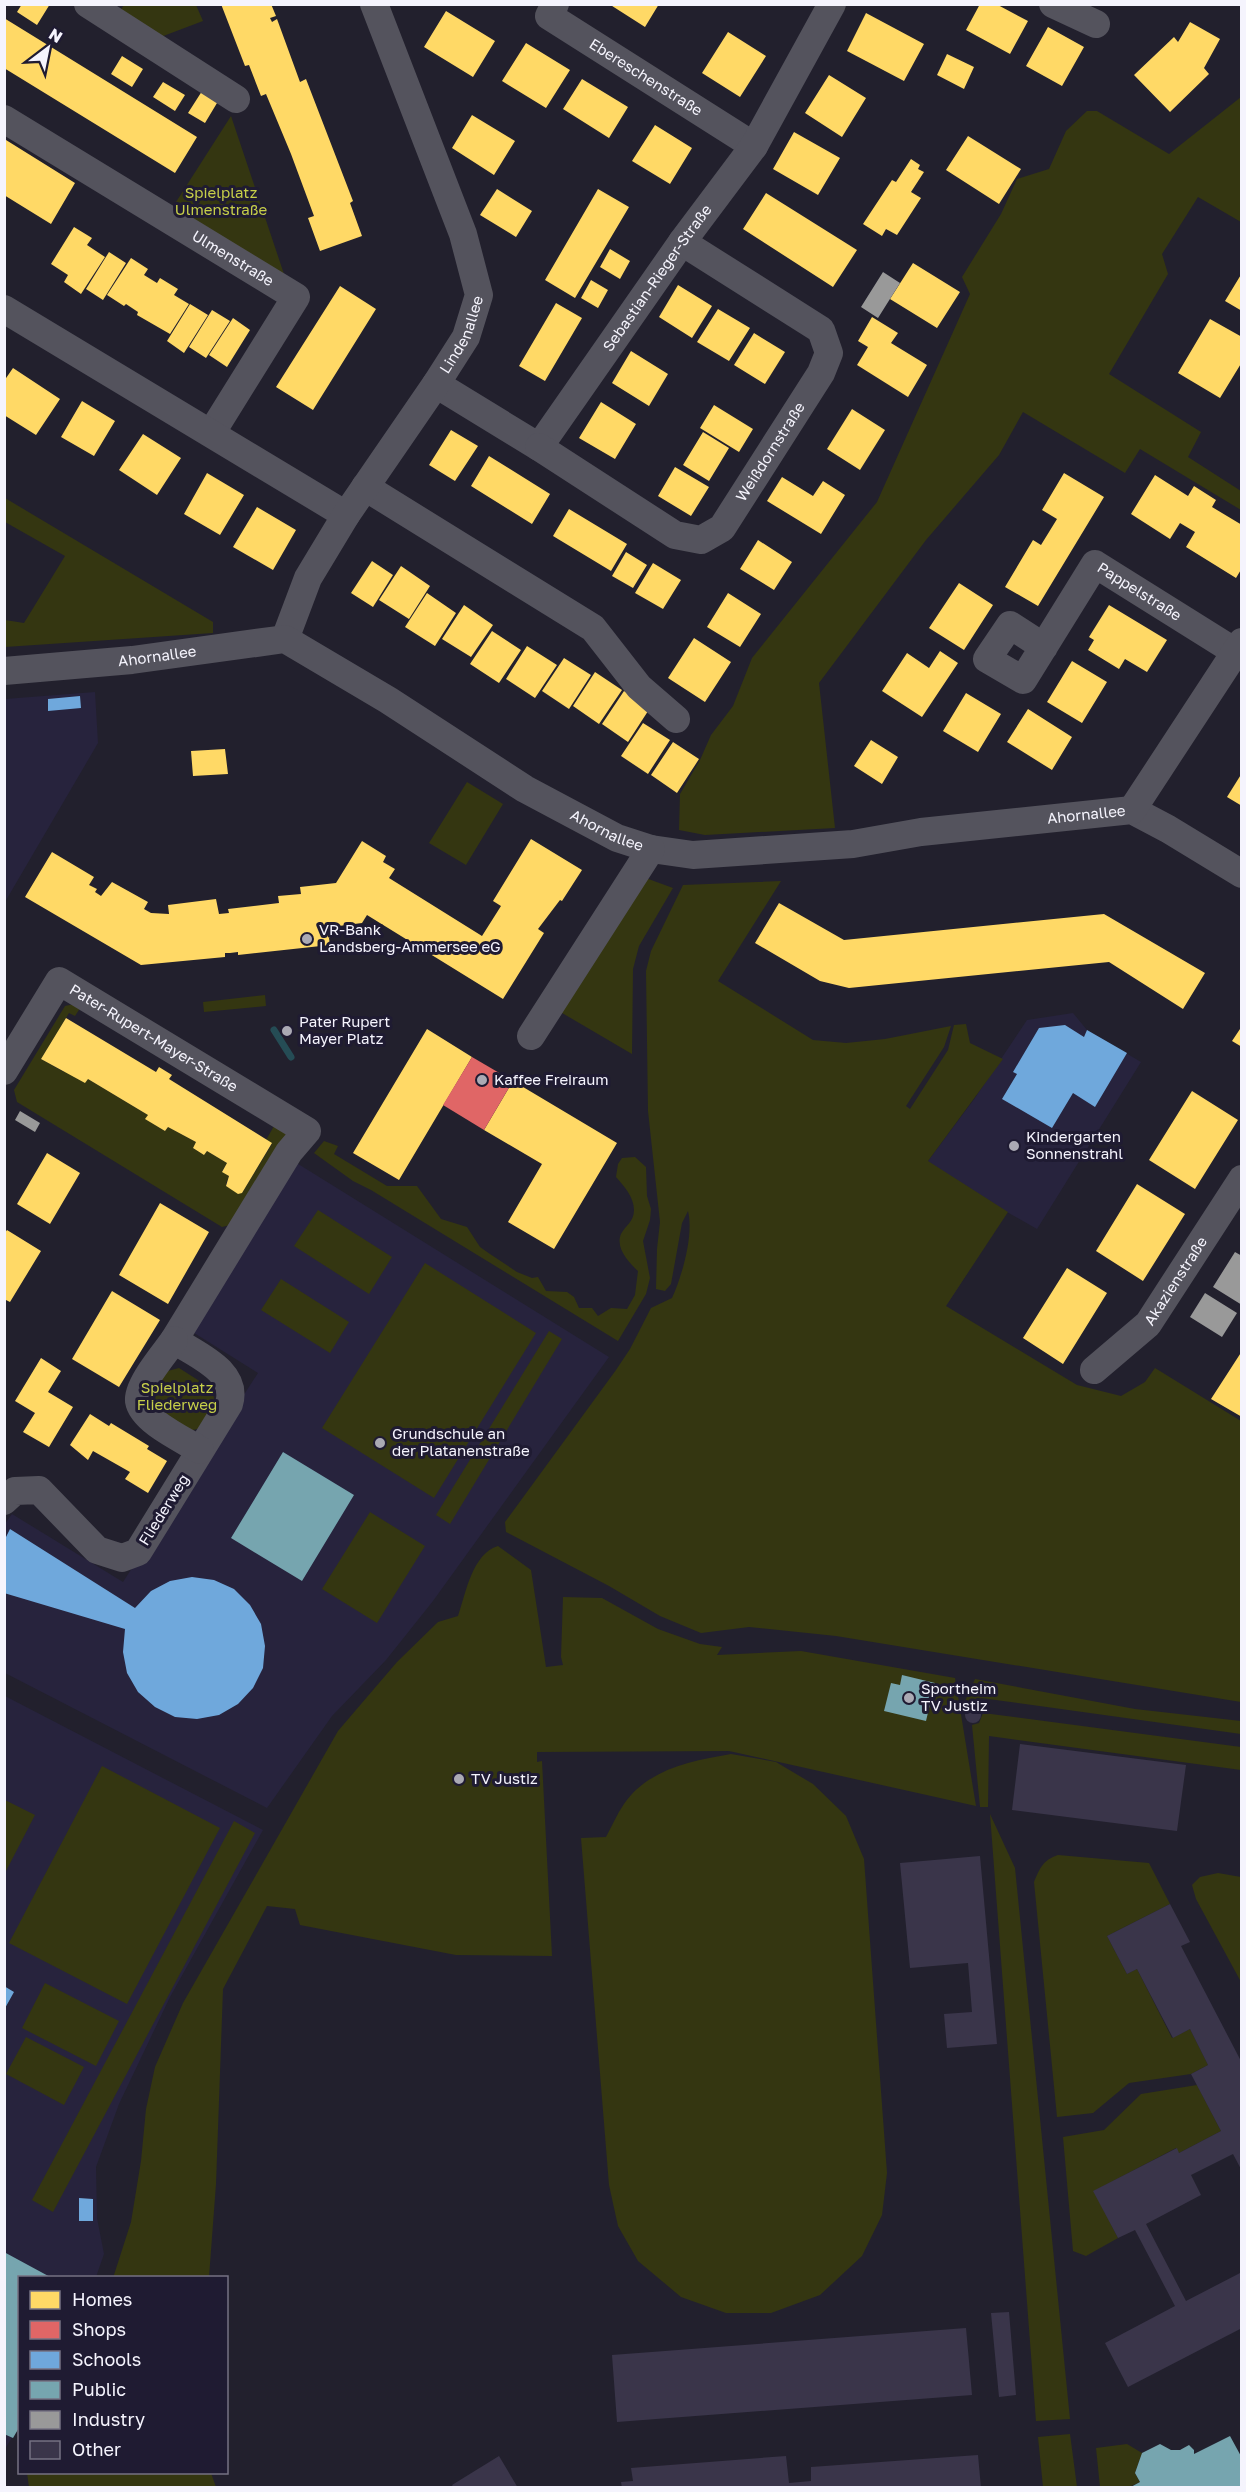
<svg xmlns="http://www.w3.org/2000/svg" width="1246" height="2492" font-family="'Golos Text',sans-serif">
<style>
.built{fill:#27233d}
.green{fill:#343611}
.homes{fill:#ffd966}
.shops{fill:#e06666}
.schools{fill:#6fa8dc}
.public{fill:#76a5af}
.industry{fill:#999}
.lines{fill:none;stroke-linecap:round;stroke-linejoin:round}
.stream{stroke:#254c55;stroke-width:7}
.building{fill:#3a354a}
.minor{stroke:#54535d;stroke-width:28}
.poi-dot{fill:#abaab4;stroke:#1f1b32;stroke-width:2}
.labels{text-anchor:middle;stroke-width:6;stroke-linejoin:round;paint-order:stroke}
.street-label{font-size:15px;fill:#f5f4fd;stroke:#1f1b32}
.park-label{font-size:15px;fill:#c7cf49;stroke:#1f1b32}
.poi-label{font-size:15px;fill:#f5f4fd;stroke:#1f1b32;text-anchor:start}
</style>
<rect width="100%" height="100%" fill="#22202d"/>
<path class="built" d="M95,692L98,743L5,902V699Z
M1073,1013L1087,1030L1141,1062L1037,1229L1007,1212L946,1306L928,1161L975,1098L1027,1020Z
M295,1162L609,1357L433,1601L386,1660L332,1716L267,1808L5,1673L4,1525L12,1514L123,1582L258,1373L191,1331Z
M5,1696L263,1830L170,1997L119,2104L96,2167L97,2218L104,2254L96,2277L20,2278L19,2426L5,2449Z"/>
<path class="green" d="M124,5H196L203,21L158,38L119,12Z
M1241,97V222L1198,197L1162,254L1168,274L1109,374L1201,432L1188,457L1241,491V510L1140,449L1125,473L1023,412L999,455L926,540L819,683L835,828L705,835L679,830L680,794L700,760L711,735L733,706L752,658L877,502L970,294L962,277L1001,214L1017,179L1049,169L1066,131L1087,111H1097L1169,154Z
M231,116L288,286L169,213Z
M5,498L213,622V633L5,647V620L24,623L65,556L5,522Z
M467,782L503,804L466,865L429,843Z
M643,877L673,888L639,946L633,969L632,1054L557,1010Z
M781,881L718,981L813,1040L846,1043L885,1039L951,1026L944,1047L906,1106L910,1109L948,1050L954,1025L966,1024L970,1043L1003,1059L928,1161L1008,1212L946,1306L1077,1385L1121,1396L1145,1382L1155,1368L1241,1421V1702L836,1636L749,1627L701,1633L660,1616L609,1586L506,1532L505,1522L616,1370L630,1349L651,1308L672,1298C682,1276 694,1235 688,1211L682,1223L671,1284L665,1291L656,1289L657,1249L660,1222L648,1111L646,971L651,951L683,885Z
M265,995L266,1006L204,1012L203,1002Z
M84,1002L75,1016L69,1013L41,1059L64,1072L65,1071L88,1079L148,1115L146,1119L165,1131L168,1127L196,1142L193,1148L204,1155L207,1151L227,1163L222,1171L229,1176L226,1183V1186L238,1193H242L272,1144L266,1140L278,1119L288,1135L234,1224L222,1227L17,1102L14,1090L65,1006Z
M324,1141L338,1146L334,1154L387,1186H417L441,1219L467,1227L480,1247L490,1254L517,1272L532,1278L538,1277L546,1291L567,1292L574,1297L579,1308H592L598,1316L611,1308L627,1309L635,1295L638,1271C629,1263 615,1248 621,1234C625,1226 634,1222 634,1210C634,1197 624,1186 616,1177L618,1164L622,1158L635,1157L646,1167L647,1196L651,1209L650,1220L643,1241L650,1278L646,1294L618,1341L371,1190L353,1181L314,1153Z
M318,1210L392,1257L369,1294L294,1246Z
M425,1263L536,1333L434,1498L322,1428Z
M281,1279L349,1322L330,1353L261,1310Z
M549,1331L562,1339L450,1524L436,1515Z
M179,1368L212,1389L216,1408L205,1427L185,1432L152,1411L148,1392L160,1373Z
M370,1512L425,1546L377,1623L322,1589Z
M498,1546L531,1570L546,1667L563,1665L561,1657L563,1597L602,1598L658,1629L700,1644L722,1647L717,1655L801,1651L955,1678L976,1806L729,1751L537,1752V1762L542,1761L552,1956L456,1955L300,1925L295,1909L267,1906L223,1989L216,2184L209,2277L113,2278L131,2222L141,2161L146,2109L155,2067L183,2003L338,1731L397,1662L438,1622L458,1616C466,1593 472,1554 498,1546Z
M975,1679L1135,1709L1241,1721V1734L981,1698L961,1710Z
M983,1713L1241,1747V1770L989,1736L988,1807H980L972,1725L979,1723Z
M731,1754L776,1762L813,1784L846,1816L864,1859L887,2173L882,2215L862,2256L820,2295L771,2313H726L681,2297L638,2261L618,2226L609,2185L581,1838L606,1837C612,1826 617,1814 624,1804C648,1769 691,1761 731,1754Z
M102,1766L220,1828L127,2004L9,1943Z
M5,1800L35,1815L5,1873Z
M990,1814L1015,1868L1070,2419L1036,2421Z
M234,1821L255,1833L53,2212L32,2200Z
M1058,1855L1149,1863L1170,1904L1107,1936L1127,1974L1137,1969L1172,2038L1190,2029L1208,2065L1191,2074L1129,2083L1093,2113L1057,2117L1034,1882C1040,1868 1043,1860 1058,1855Z
M1218,1873L1241,1877V1982L1196,1899L1192,1885L1200,1877Z
M45,1983L119,2021L96,2066L22,2028Z
M26,2037L84,2067L64,2105L6,2074Z
M1197,2085L1221,2131L1179,2153L1176,2148L1094,2191L1118,2238L1086,2256L1073,2251L1063,2137L1104,2130L1141,2094Z
M1070,2434L1077,2487H1043L1038,2437Z
M1127,2444L1142,2453L1135,2473L1140,2482L1129,2487H1100L1096,2448Z
M27,2473H211L216,2487H29Z"/>
<path class="homes" d="M22,4H50L37,25L17,12Z
M221,4H271L276,16L270,18L272,22L277,19L300,82L306,79L353,201L350,203L362,236L320,251L308,218L314,216L291,154L266,94L261,96L249,65L245,66Z
M609,4H659L645,27Z
M980,4H996L1028,21L1010,54L966,30Z
M446,11L495,41L473,77L424,47Z
M866,13L924,44L904,81L847,51Z
M4,18L197,137L175,173L4,68Z
M1190,22L1220,39L1204,68L1209,74L1170,112L1134,75L1174,37L1178,42Z
M1048,27L1084,47L1062,86L1026,66Z
M728,32L766,56L740,97L702,73Z
M526,43L570,70L546,108L502,81Z
M947,54L974,67L964,89L937,75Z
M122,56L143,69L132,87L111,74Z
M829,75L866,98L842,137L805,113Z
M582,79L628,107L609,138L563,109Z
M163,82L185,95L175,111L153,97Z
M204,88L220,98L205,123L188,113Z
M472,115L515,141L494,175L452,148Z
M655,125L692,148L670,184L632,161Z
M794,132L840,158L818,195L773,169Z
M968,136L1021,169L999,204L946,170Z
M6,140L75,183L51,224L4,195Z
M911,159L920,165L918,169L924,172L911,192L921,198L897,235L886,229L882,236L863,224L892,180L896,182Z
M497,189L532,211L516,237L480,215Z
M598,189L629,207L575,298L545,280Z
M766,193L857,250L833,287L743,229Z
M74,227L92,238L87,245L105,257L81,294L64,282L68,275L51,264Z
M610,249L630,261L620,279L600,267Z
M109,252L126,263L103,300L86,289Z
M131,258L148,269L144,275L157,283L160,278L178,289L174,295L189,304L170,334L137,315L138,312L126,304L124,306L107,295Z
M913,263L960,292L937,328L890,299Z
M1242,273V311L1225,301Z
M591,280L608,290L598,308L581,298Z
M678,285L712,306L692,338L659,317Z
M340,286L376,309L313,410L276,387Z
M556,303L582,318L545,381L519,366Z
M190,304L208,315L184,353L167,341Z
M718,309L750,328L729,361L697,342Z
M212,310L230,321L206,358L189,347Z
M872,317L898,333L891,343L927,365L908,397L857,365L868,347L858,341Z
M233,318L250,330L227,367L209,355Z
M1210,319L1242,337V362L1220,398L1178,373Z
M754,333L785,352L765,384L734,365Z
M631,351L668,374L649,406L612,383Z
M13,368L60,399L36,435L4,415V381Z
M82,401L115,421L94,456L61,437Z
M601,402L636,424L615,459L579,438Z
M714,405L753,429L739,452L700,428Z
M852,409L885,430L860,470L827,449Z
M451,430L478,446L455,481L429,465Z
M703,432L729,448L709,481L683,465Z
M143,434L181,458L157,495L119,470Z
M489,456L550,494L532,524L471,486Z
M675,467L709,487L691,516L658,496Z
M207,473L244,495L220,535L184,514Z
M1064,473L1104,497L1038,606L1005,587L1033,540L1041,545L1057,519L1042,510Z
M1155,475L1188,496L1194,486L1216,500L1212,507L1242,525V568L1236,578L1186,547L1195,532L1180,523L1170,539L1131,514Z
M782,477L813,496L823,481L845,495L821,534L767,501Z
M257,507L296,530L273,570L233,547Z
M569,509L627,544L611,571L553,536Z
M758,540L792,562L774,590L740,569Z
M626,552L647,565L633,588L612,576Z
M372,561L393,575L373,607L351,593Z
M653,563L681,580L663,609L635,593Z
M401,566L430,586L409,619L379,600Z
M959,583L993,605L964,650L929,628Z
M427,593L456,613L435,646L405,627Z
M728,593L761,614L740,647L707,627Z
M464,605L493,625L471,657L442,639Z
M1109,605L1167,640L1147,672L1125,659L1119,669L1088,650L1094,640L1089,637Z
M492,631L521,650L499,683L470,664Z
M694,638L731,662L705,702L668,678Z
M527,646L557,665L535,698L506,679Z
M940,651L958,663L922,717L882,691L907,653L929,668Z
M564,658L591,675L569,709L542,691Z
M1072,661L1107,682L1082,723L1047,702Z
M595,672L622,690L599,724L573,706Z
M624,691L650,708L628,742L602,724Z
M966,693L1001,714L978,752L943,731Z
M1028,709L1072,737L1052,770L1007,742Z
M643,723L670,740L648,774L621,756Z
M871,740L898,757L882,784L854,766Z
M673,742L699,759L677,793L651,775Z
M225,749L228,774L193,776L191,751Z
M1242,773V806L1227,797Z
M531,839L582,870L562,901L560,900L538,929L544,933L503,999L367,915L362,923L331,927L333,937L329,938L330,945L238,955V952L230,953H225V957L141,965L25,897L52,852L94,877L89,885L97,889L95,892L101,896L112,882L148,902L144,909L151,913L169,914L168,905L216,899L219,914L229,913L228,909L279,903L278,896L301,894L300,887L336,883L362,841L386,856L383,862L395,869L389,878L482,936L501,906L493,901Z
M779,903L844,940L1104,914L1205,973L1183,1009L1109,962L849,988L820,981L755,943Z
M66,1018L156,1072L159,1067L172,1075L169,1079L272,1143L242,1193L238,1194L226,1186L229,1176L222,1172L227,1163L207,1151L204,1155L193,1148L196,1142L168,1127L165,1131L145,1119L148,1115L88,1079L85,1083L41,1059Z
M1242,1026V1047L1232,1041Z
M427,1029L472,1057L399,1180L353,1153Z
M513,1081L617,1143L554,1249L508,1222L542,1164L484,1130Z
M1192,1091L1238,1120L1195,1189L1149,1160Z
M47,1153L80,1173L50,1224L17,1204Z
M1137,1184L1185,1214L1143,1281L1096,1251Z
M160,1203L209,1232L168,1304L119,1275Z
M7,1230L41,1251L10,1302L4,1299V1234Z
M1067,1268L1107,1293L1063,1364L1023,1338Z
M112,1291L160,1320L119,1387L72,1359Z
M1242,1351V1417L1211,1399Z
M41,1358L61,1371L48,1392L73,1407L49,1447L23,1432L35,1413L15,1401Z
M90,1414L109,1426L111,1423L149,1446L147,1449L167,1461L148,1493L125,1479L130,1472L93,1451L88,1460L70,1445Z"/>
<path class="shops" d="M472,1057L513,1081L484,1130L443,1105Z"/>
<path class="schools" d="M80,696L81,708L48,711V699Z
M1065,1025L1084,1037L1087,1030L1127,1053L1095,1107L1073,1093L1052,1128L1002,1099L1017,1074L1013,1072L1039,1028Z
M10,1529L135,1608L151,1591L170,1581L192,1577L214,1580L234,1589L250,1605L261,1624L265,1646L263,1668L253,1688L238,1704L219,1715L197,1719L175,1717L155,1707L138,1692L127,1673L123,1652L125,1629L4,1593V1541Z
M4,1986L14,1992L4,2010Z
M79,2198L93,2199V2221H79Z"/>
<path class="public" d="M283,1452L354,1495L302,1581L231,1538Z
M902,1675L935,1683L926,1721L884,1711L891,1683L900,1685Z
M4,2252L52,2278H20V2426L13,2438L4,2434Z
M1230,2436L1242,2458V2486L1129,2488L1140,2482L1135,2473L1142,2453L1160,2444L1171,2450H1180L1189,2445L1194,2450V2454Z"/>
<path class="industry" d="M883,272L900,283L878,318L861,307Z
M20,1111L40,1123L35,1132L15,1120Z
M1235,1252L1242,1256V1305L1213,1287Z
M1205,1293L1237,1313L1222,1337L1190,1317Z"/>
<g class="lines">
<path class="stream" d="M274,1030L291,1057"/>
</g>
<path class="building" d="M965 1715a8 8 0 1 1 16 0a8 8 0 1 1-16 0Z
M1020,1744L1186,1765L1177,1831L1012,1810Z
M980,1856L997,2044L947,2048L944,2014L972,2012L968,1963L910,1968L900,1863Z
M1170,1904L1190,1942L1181,1946L1242,2063V2171L1233,2154L1191,2175L1201,2195L1146,2224L1186,2301L1242,2272V2328L1128,2387L1105,2343L1175,2306L1135,2230L1118,2238L1093,2191L1177,2148L1179,2153L1221,2131L1191,2074L1208,2065L1190,2029L1173,2038L1137,1969L1127,1974L1107,1936Z
M1009,2312L1016,2395L999,2397L991,2313Z
M966,2328L972,2395L617,2422L612,2355Z
M978,2455L981,2488H622L621,2482L633,2481L631,2468L786,2456L789,2483L811,2481V2467Z
M499,2456L518,2488H454L452,2485Z"/>
<g class="lines">
<g class="minor">
<path d="M88,4L236,99"/>
<path id="s1" d="M555,4L549,16L754,146"/>
<path d="M1053,4L1096,24"/>
<path id="s2" d="M4,119L296,297L212,432"/>
<path d="M4,309L346,515"/>
<path id="s3" d="M436,384L539,447L682,242L754,146L832,4"/>
<path id="s4" d="M539,447L675,535L701,540L722,528L821,373L829,353L821,330L682,242"/>
<path d="M365,487L593,628L639,687L676,719"/>
<path id="s5" d="M285,639L308,578L346,515L436,384L466,337L479,295L463,234L374,4"/>
<path id="s6" d="M1044,647L1010,625L987,659L1023,680L1095,564L1234,651"/>
<path id="s7" d="M4,671L132,660L285,639L388,700L525,789L617,838L651,849L693,855L853,844L921,832L1132,810L1168,829L1242,874"/>
<path d="M1132,810L1242,642"/>
<path d="M531,1036L651,849"/>
<path id="s8" d="M4,1071L59,981L307,1131L289,1152L174,1340C196,1355 239,1371 229,1404L138,1552L122,1558L97,1550L39,1490L15,1491L4,1501"/>
<path d="M174,1340C165,1353 137,1385 139,1401C142,1421 184,1440 200,1450"/>
<path id="s9" d="M1094,1370L1148,1324L1242,1179"/>
</g>
</g>
<g class="poi-dot">
<circle cx="307" cy="939" r="6"/>
<circle cx="287" cy="1031" r="6"/>
<circle cx="482" cy="1080" r="6"/>
<circle cx="1014" cy="1146" r="6"/>
<circle cx="380" cy="1443" r="6"/>
<circle cx="909" cy="1698" r="6"/>
<circle cx="459" cy="1779" r="6"/>
</g>
<g class="labels">
<g class="street-label">
<text dy="5" stroke="none"><textPath href="#s1" startOffset="128">Ebereschenstraße</textPath></text>
<text dy="5" stroke="none"><textPath href="#s2" startOffset="268">Ulmenstraße</textPath></text>
<text dy="5" stroke="none"><textPath href="#s3" startOffset="327">Sebastian-Rieger-Straße</textPath></text>
<text dy="5" stroke="none"><textPath href="#s5" startOffset="354">Lindenallee</textPath></text>
<text dy="5" stroke="none"><textPath href="#s4" startOffset="303">Weißdornstraße</textPath></text>
<text dy="5" stroke="none"><textPath href="#s6" startOffset="312">Pappelstraße</textPath></text>
<text dy="5" stroke="none"><textPath href="#s7" startOffset="154">Ahornallee</textPath></text>
<text dy="5" stroke="none"><textPath href="#s7" startOffset="1144">Ahornallee</textPath></text>
<text dy="5" stroke="none"><textPath href="#s7" startOffset="658">Ahornallee</textPath></text>
<text dy="5" stroke="none"><textPath href="#s8" startOffset="216">Pater-Rupert-Mayer-Straße</textPath></text>
<text dy="5" stroke="none"><textPath href="#s9" startOffset="122">Akazienstraße</textPath></text>
<text transform="translate(164 1510) rotate(-58)" y="5">Fliederweg</text>
</g>
<g class="park-label">
<text x="221" y="198">Spielplatz<tspan x="221" dy="17">Ulmenstraße</tspan></text>
<text x="177" y="1393">Spielplatz<tspan x="177" dy="17">Fliederweg</tspan></text>
</g>
<g class="poi-label">
<text x="319" y="935">VR-Bank<tspan x="319" dy="17">Landsberg-Ammersee eG</tspan></text>
<text x="299" y="1027">Pater Rupert<tspan x="299" dy="17">Mayer Platz</tspan></text>
<text x="494" y="1085">Kaffee Freiraum</text>
<text x="1026" y="1142">Kindergarten<tspan x="1026" dy="17">Sonnenstrahl</tspan></text>
<text x="392" y="1439">Grundschule an<tspan x="392" dy="17">der Platanenstraße</tspan></text>
<text x="921" y="1694">Sportheim<tspan x="921" dy="17">TV Justiz</tspan></text>
<text x="471" y="1784">TV Justiz</text>
</g>
</g>
<rect width="1246" height="2492" fill="none" stroke="#f5f4fd" stroke-width="12"/>
<rect x="18" y="2276" width="210" height="198" fill="#1f1b32" stroke="#757283" stroke-width="1.5"/>
<rect x="30" y="2291" width="30" height="18" fill="#ffd966" stroke="#757283" stroke-width="1.5"/>
<text x="72" y="2306" font-size="18" fill="#f5f4fd">Homes</text>
<rect x="30" y="2321" width="30" height="18" fill="#e06666" stroke="#757283" stroke-width="1.5"/>
<text x="72" y="2336" font-size="18" fill="#f5f4fd">Shops</text>
<rect x="30" y="2351" width="30" height="18" fill="#6fa8dc" stroke="#757283" stroke-width="1.5"/>
<text x="72" y="2366" font-size="18" fill="#f5f4fd">Schools</text>
<rect x="30" y="2381" width="30" height="18" fill="#76a5af" stroke="#757283" stroke-width="1.5"/>
<text x="72" y="2396" font-size="18" fill="#f5f4fd">Public</text>
<rect x="30" y="2411" width="30" height="18" fill="#999999" stroke="#757283" stroke-width="1.5"/>
<text x="72" y="2426" font-size="18" fill="#f5f4fd">Industry</text>
<rect x="30" y="2441" width="30" height="18" fill="#3a354a" stroke="#757283" stroke-width="1.5"/>
<text x="72" y="2456" font-size="18" fill="#f5f4fd">Other</text>
<g transform="translate(48 48) rotate(32)" stroke="#1f1b32" stroke-width="4.5" paint-order="stroke">
<path d="M0-4.5L10 22L0 15L-10 22Z" fill="#f5f4fd"/>
<text y="-9" font-size="16" font-weight="bold" text-anchor="middle" fill="#f5f4fd">N</text>
</g>
</svg>
